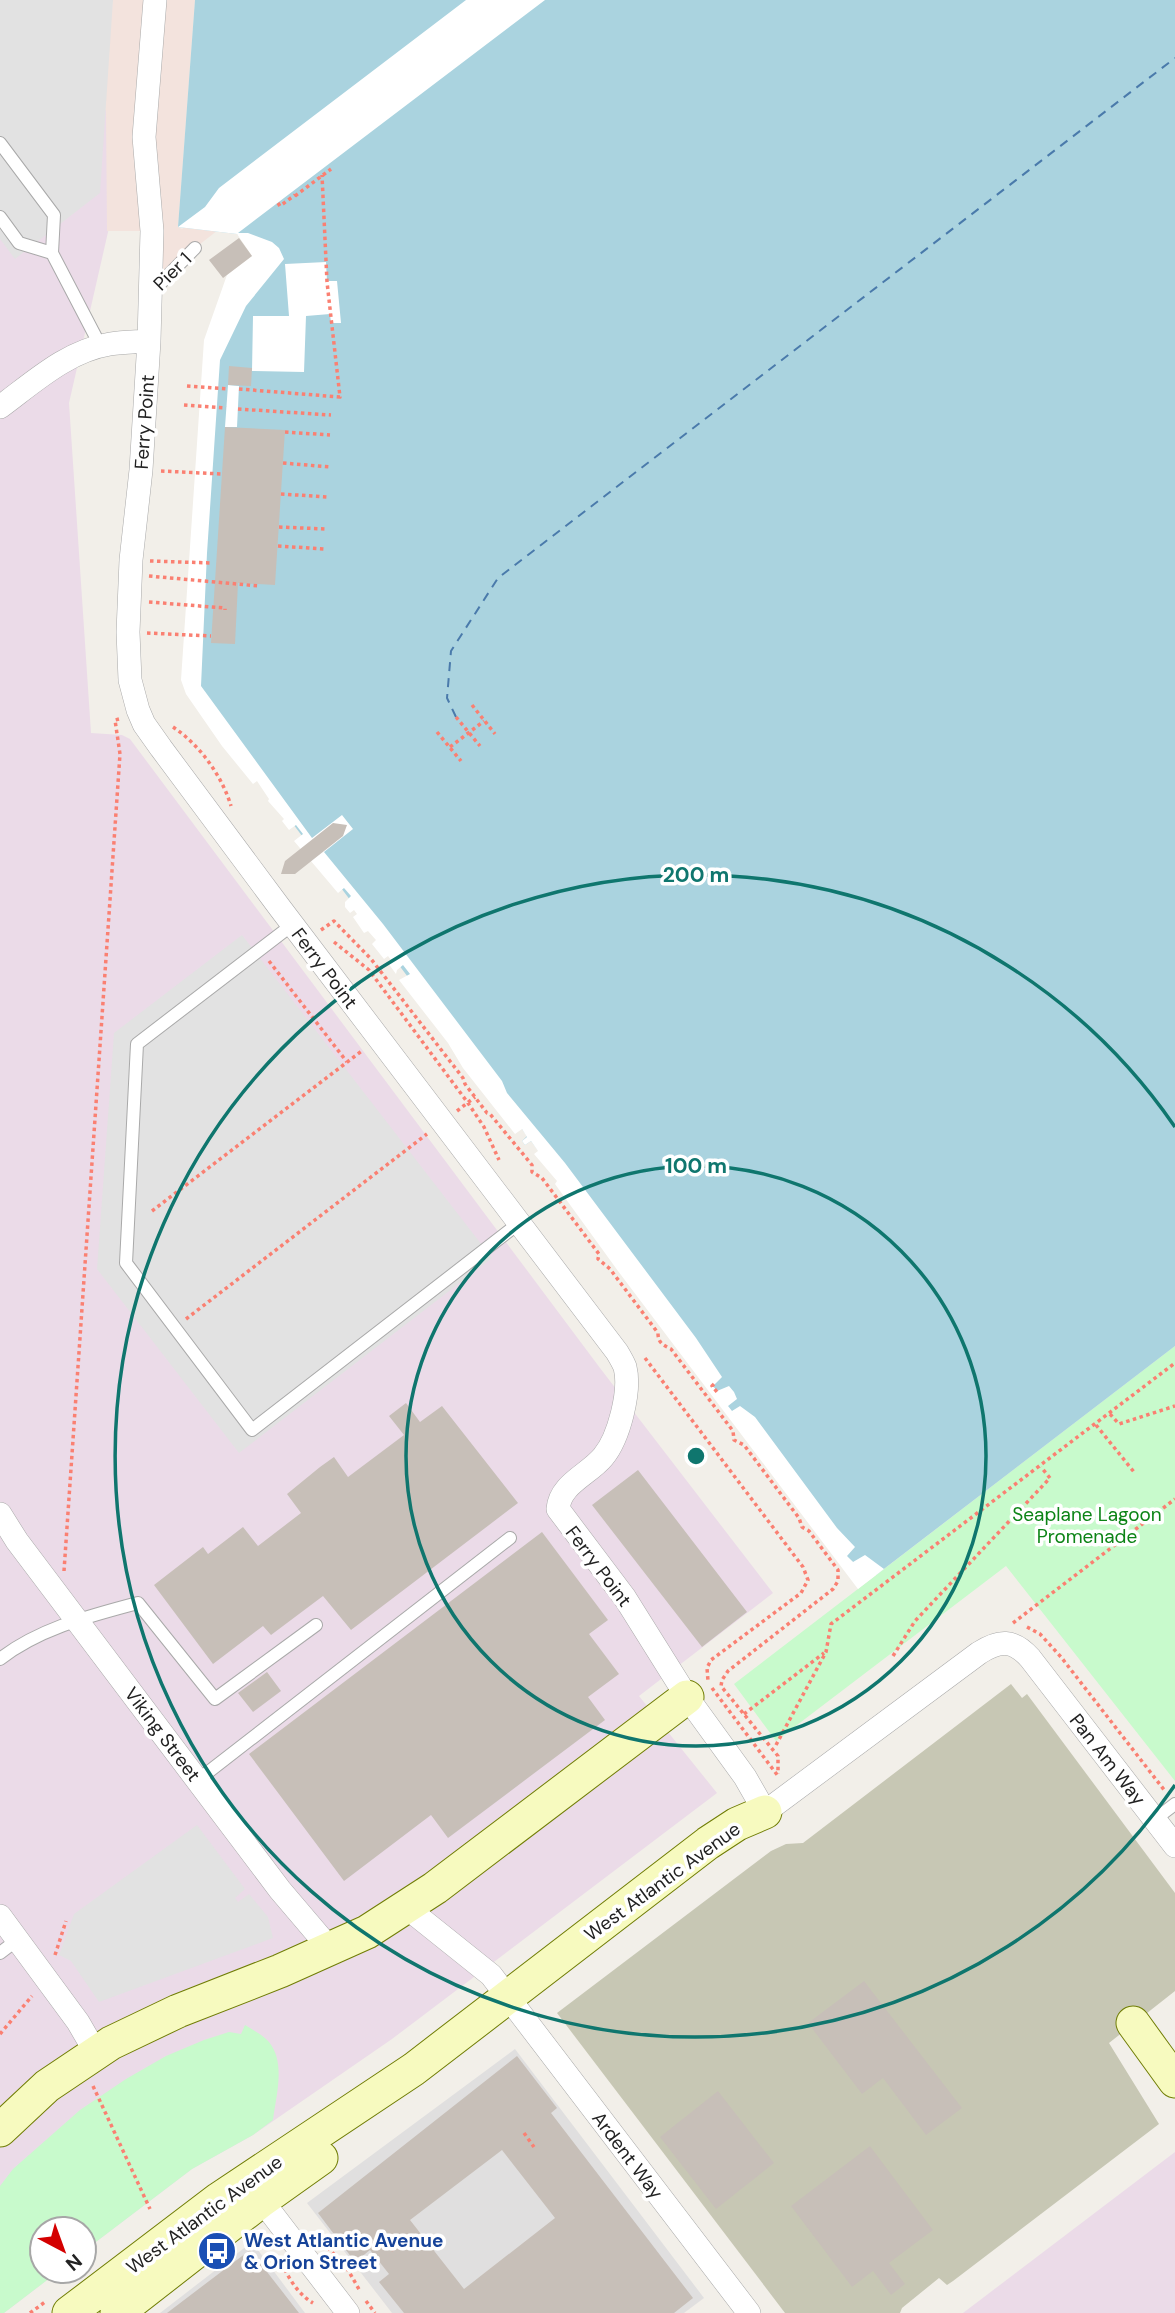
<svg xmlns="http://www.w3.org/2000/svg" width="1175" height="2313" font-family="'DM Sans',sans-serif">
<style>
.residential{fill:#e0dfdf}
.industrial{fill:#ebdbe8}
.military{fill:#f3e3dd}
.construction{fill:#c7c7b4}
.park{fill:#c8facc}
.parking{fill:#e2e2e2}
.water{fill:#aad3df}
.pier{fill:#fff}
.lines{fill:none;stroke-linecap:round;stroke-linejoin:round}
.ferry{stroke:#4a7aab;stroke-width:2;stroke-dasharray:9 7;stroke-linecap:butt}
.building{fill:#c7bfb8;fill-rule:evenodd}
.lane-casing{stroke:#a9a9a9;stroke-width:14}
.street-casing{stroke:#a9a9a9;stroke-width:24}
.secondary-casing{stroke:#707d05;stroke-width:35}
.path{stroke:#fa8072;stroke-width:3.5;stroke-dasharray:3.5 3.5;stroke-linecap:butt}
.lane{stroke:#fff;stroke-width:12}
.street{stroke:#fff;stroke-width:23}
.secondary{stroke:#f7fabf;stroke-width:33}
.ring{fill:none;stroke:#0f766e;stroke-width:3.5}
.labels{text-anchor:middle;stroke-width:7;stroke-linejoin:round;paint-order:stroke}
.street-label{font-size:19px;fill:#222;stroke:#fff}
.park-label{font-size:19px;fill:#0c8416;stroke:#fff}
.transit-label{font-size:19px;font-weight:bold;fill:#164399;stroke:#fff;text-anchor:start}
.centre{fill:#0f766e;stroke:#fff;stroke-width:3.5}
.ring-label{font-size:21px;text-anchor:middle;font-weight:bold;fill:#0f766e;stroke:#fff;stroke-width:7;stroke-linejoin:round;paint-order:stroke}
</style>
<rect width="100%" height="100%" fill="#f2efe9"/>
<path class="residential" d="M515,2049L704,2298L684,2313H392L307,2203Z
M252,2242L305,2313H160Z"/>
<path class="industrial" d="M0,0H161L69,403L91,733L122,735L130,739L600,1368L773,1593L639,1696L717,1793L392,2039L253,2135L192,2169L84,2251V2229H42V2271H59L4,2313H0Z
M1175,2152V2313H963Z"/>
<path class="military" d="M21,0H195L178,227L182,229L205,207L513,0L195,248L149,295L152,231H107L106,111Z"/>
<path class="construction" d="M1011,1684L1022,1698L1027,1694L1175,1893V1991L1109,2043L1159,2124L953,2281L947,2285L939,2278L902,2308L900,2313H785L557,2013L771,1851L786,1844L803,1843Z"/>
<path class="park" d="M1175,1346V1781L1006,1566L776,1741L734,1684Z
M245,2025C253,2030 263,2035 269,2042C286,2063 276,2096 273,2120L253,2135L192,2169L84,2251V2229H42V2271H59L4,2313H0V2186L13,2169L80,2110L126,2079L166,2056L204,2040L229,2032L241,2034Z"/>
<path class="parking" d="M0,0H113L100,193L15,259L0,239Z
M242,935L492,1258L239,1453L97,1269L114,1033Z
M197,1825L245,1889L235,1898L238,1902L249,1894L268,1917L273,1938L99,2002L71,1961L59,1955L74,1914Z"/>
<path class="water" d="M195,0H1175V1346L876,1575L853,1562L846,1556L734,1410L732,1412L712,1386L714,1384L531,1141L525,1145L522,1141L527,1136L522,1129L191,688L215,330L266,258L237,234L178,227Z"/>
<path class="pier" d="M466,0H545L238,233H248L272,242L279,248L284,259L246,306L220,360L207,553L201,686L312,838L342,815L353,829L324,852L383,924L502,1081L507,1093L565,1163L696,1338L722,1377L713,1386L717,1391L729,1386L734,1392L737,1399L728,1406L732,1411L740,1406L755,1417L837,1528L855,1547L847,1556L853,1562L865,1555L884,1569L858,1589L618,1271L555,1184L557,1181L534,1154L538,1151L531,1141L525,1145L522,1141L527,1137L522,1129L515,1134L463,1068L448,1043L399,980L410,974L403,965L397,970L396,974L388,963L391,960L388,956L384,959L372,944L376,940L368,931L364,933L353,917L357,914L354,910L350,913L345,907V902L351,896L344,888L338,893L294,841L303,834L296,825L289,830L282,821L284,819L268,801L269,799L257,781L253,784L222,746L186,694L181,680L204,340L227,275L252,256L237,234L178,227L205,207L219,188Z
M326,262L327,281H337L341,323H331L330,314L306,316L304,372L252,371L253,316H289L285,264Z
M228,385L239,386L237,427H225Z"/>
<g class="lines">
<path class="ferry" d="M456,717L447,698L451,651L498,578L1175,58"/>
</g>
<path class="building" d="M239,238L252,256L223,278L209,260Z
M229,366L252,368L251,386L228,385Z
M225,427L285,430L275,585L238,583L235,644L211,643Z
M333,823L347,825L343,836L295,874H281L285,861Z
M406,1403L420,1422L442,1406L518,1503L351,1630L323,1596L271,1635L263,1626L213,1664L154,1585L203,1547L208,1554L243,1527L258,1546L301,1513L287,1494L320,1467L334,1457L348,1477L404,1435L389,1416Z
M638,1470L747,1612L702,1647L592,1505Z
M542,1532L608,1620L589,1634L619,1674L588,1697L605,1720L448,1838L431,1815L344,1881L249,1754Z
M267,1672L281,1691L253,1712L238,1693Z
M864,1981L962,2108L926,2135L883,2078L862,2094L808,2023Z
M517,2056L557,2108L551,2113L693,2298L674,2313H404L379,2282L389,2274L370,2250L355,2262L318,2213ZM502,2150L555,2218L464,2289L410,2220Z
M718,2091L774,2163L716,2209L660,2137Z
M870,2146L933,2230L889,2263L905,2284L891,2295L873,2271L852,2287L791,2206Z
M250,2250L299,2313H167Z"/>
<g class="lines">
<defs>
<path id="lane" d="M0,143L54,215L52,253L101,347
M0,217L19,243L52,253
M152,292L195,248
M292,925L137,1044L126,1263L252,1430L518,1224
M0,1659C40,1628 90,1616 138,1603L215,1699L316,1625
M198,1780L510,1538
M1154,1820L1175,1804
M0,1953L17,1940"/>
<path id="street" d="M155,0L144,137L152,231L149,341L141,470L131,560L128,632L130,680L138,710L144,724L161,748L280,908L617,1352C620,1357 623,1362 625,1367C631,1391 619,1438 603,1457C588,1475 560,1484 558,1509L625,1598L687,1697L745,1777L765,1812L979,1653C999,1640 1013,1639 1030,1658L1175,1846
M0,407C34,382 67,351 110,344C123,342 137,342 149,341
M0,1514L17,1541L280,1890L331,1950
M406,1907L491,1975L749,2313
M0,1916L78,2022L96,2053
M253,2189L348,2313"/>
<path id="secondary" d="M1133,2023L1175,2081
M0,2130L47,2086L111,2043L178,2011L280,1971L367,1932L435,1888L687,1697
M69,2313L219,2199L414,2069L708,1843L737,1824L765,1812
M117,2313L262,2200L321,2158"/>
</defs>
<use href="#lane" class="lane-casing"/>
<use href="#street" class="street-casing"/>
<use href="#secondary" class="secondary-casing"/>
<path class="path" d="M295,196L331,169
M278,203L280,206L295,195
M187,386L228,389
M239,389L340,397L327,282L322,175
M184,405L226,408
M238,409L331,415
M285,432L330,435
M283,463L330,467
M161,471L222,474
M281,494L328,497
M279,527L325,529
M278,546L324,549
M150,561L212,563
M149,576L259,586
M149,602L225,608V610
M147,633L211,636
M472,705L495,734
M456,717L480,746
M173,727C200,745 222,776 231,806
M437,732L461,761
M450,747L484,721
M321,930L334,921L371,959L463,1078L465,1084L487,1113L490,1114L532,1165V1172L542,1178L599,1254L598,1259L610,1269L658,1333C658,1343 663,1345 671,1349L733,1431L734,1440L744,1445L799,1518L802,1527L809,1531L838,1570V1581L833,1589L728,1671L722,1680L721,1686L778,1756V1774
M334,942L369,970L468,1103L484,1127L499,1160
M269,961L347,1062
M457,1111L475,1097
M152,1211L363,1050
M186,1319L427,1134
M645,1358L803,1567L808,1580L801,1593L711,1660L707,1668L708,1681
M714,1384L712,1386L717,1392L719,1390
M1110,1414L1119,1424L1175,1406
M1096,1425L1134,1472
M64,1571L120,754L115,720L119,719
M1013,1623L1175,1499
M1027,1627L1040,1634L1061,1657L1165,1791
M893,1656L915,1621L1050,1478L1041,1467
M712,1688L778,1776
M744,1714L824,1653
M776,1745L826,1652L831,1624L1175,1363
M55,1955L66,1921
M0,2034L32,1996
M93,2086L150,2209
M524,2133L534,2147
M384,2240L393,2251
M323,2242L348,2270L360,2291
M282,2263C288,2278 299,2295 313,2303
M366,2301L375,2313
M30,2313L45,2302"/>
<use href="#lane" class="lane"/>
<use href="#street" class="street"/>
<use href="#secondary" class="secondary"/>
</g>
<g class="ring">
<circle cx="696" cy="1456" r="290"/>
<path d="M1175 1785A581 581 0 1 1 1175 1127"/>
</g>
<defs>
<symbol id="bus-disc" viewBox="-11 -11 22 22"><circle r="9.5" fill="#1a4fb4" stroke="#fff"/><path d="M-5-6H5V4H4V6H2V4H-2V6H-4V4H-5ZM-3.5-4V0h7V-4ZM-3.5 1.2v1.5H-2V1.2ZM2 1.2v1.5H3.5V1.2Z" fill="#fff"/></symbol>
</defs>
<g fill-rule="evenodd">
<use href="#bus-disc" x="195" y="2229" width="44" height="44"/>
</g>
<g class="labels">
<g class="street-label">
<text transform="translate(172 271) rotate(-45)" y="7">Pier 1</text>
<text transform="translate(144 422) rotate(-86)" y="7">Ferry Point</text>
<text transform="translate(325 968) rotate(53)" y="7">Ferry Point</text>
<text transform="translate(599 1566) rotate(53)" y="7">Ferry Point</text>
<text transform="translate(163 1734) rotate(53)" y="7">Viking Street</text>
<text transform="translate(1108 1759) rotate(52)" y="7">Pan Am Way</text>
<text transform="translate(662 1881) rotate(-36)" y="7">West Atlantic Avenue</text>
<text transform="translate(628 2155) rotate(53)" y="7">Ardent Way</text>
<text transform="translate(204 2214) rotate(-36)" y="7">West Atlantic Avenue</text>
</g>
<g class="park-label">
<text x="1087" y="1521">Seaplane Lagoon<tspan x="1087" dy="22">Promenade</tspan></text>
</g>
<g class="transit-label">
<text x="244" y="2247">West Atlantic Avenue<tspan x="244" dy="22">&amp; Orion Street</tspan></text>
</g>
</g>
<circle cx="696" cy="1456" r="10" class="centre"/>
<g class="ring-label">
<text x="696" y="882">200 m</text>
<text x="696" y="1173">100 m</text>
</g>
<g transform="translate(63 2250) rotate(139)"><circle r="33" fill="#ffffff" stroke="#a7a7a7" stroke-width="2"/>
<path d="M0-5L12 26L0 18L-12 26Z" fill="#d40000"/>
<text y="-10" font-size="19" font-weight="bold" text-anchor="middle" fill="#222222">N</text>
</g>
</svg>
